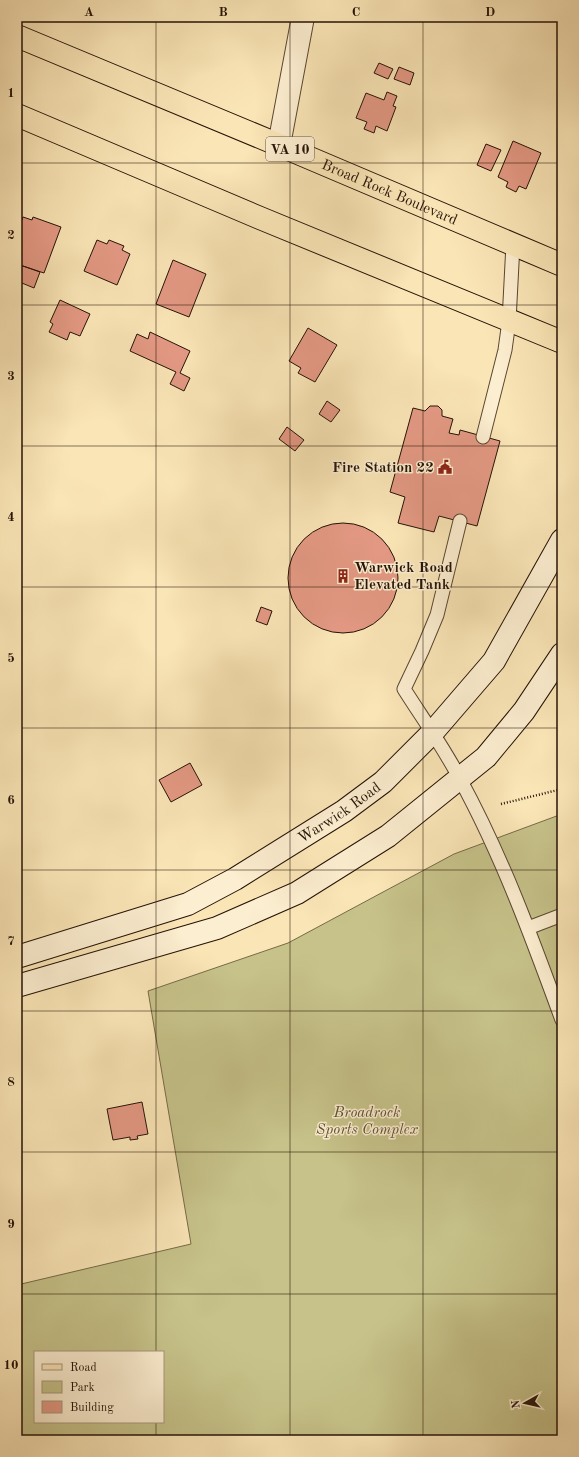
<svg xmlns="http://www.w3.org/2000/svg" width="579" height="1457" font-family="'Old Standard TT',serif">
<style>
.green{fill:#c6c289;stroke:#756a48;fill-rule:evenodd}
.building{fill:#e49984;stroke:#241206}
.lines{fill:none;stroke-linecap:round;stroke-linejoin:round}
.service-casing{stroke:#5a4732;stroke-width:15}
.minor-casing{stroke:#5a4732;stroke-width:24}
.secondary-casing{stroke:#241206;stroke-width:24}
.primary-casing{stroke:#241206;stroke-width:24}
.path{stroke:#241206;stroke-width:2.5;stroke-dasharray:1 2;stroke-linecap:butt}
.service{stroke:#fceed0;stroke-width:13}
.minor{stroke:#fceed0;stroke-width:22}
.secondary{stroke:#fceed0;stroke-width:22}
.primary{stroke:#fae5b6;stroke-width:22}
.grid{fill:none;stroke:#241206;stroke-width:1;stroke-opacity:0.55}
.labels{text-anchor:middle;stroke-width:3;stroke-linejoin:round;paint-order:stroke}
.shield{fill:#fceed0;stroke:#655443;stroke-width:1}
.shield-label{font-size:14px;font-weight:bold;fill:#241206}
.street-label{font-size:15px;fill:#241206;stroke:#fceed0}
.poi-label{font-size:15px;font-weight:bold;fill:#241206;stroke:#fceed0;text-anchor:end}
.park-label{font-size:15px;font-style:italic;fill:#5d5034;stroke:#fceed0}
.neatline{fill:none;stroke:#241206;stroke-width:1.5}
.grid-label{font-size:13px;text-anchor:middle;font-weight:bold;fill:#241206}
</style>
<rect width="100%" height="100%" fill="#fae5b6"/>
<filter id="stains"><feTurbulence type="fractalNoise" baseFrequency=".005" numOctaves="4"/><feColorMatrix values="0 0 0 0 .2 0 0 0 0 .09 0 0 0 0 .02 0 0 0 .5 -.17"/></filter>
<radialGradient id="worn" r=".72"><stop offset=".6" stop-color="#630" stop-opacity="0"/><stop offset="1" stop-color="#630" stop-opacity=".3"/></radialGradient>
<path class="green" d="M562,814V1440H17V1285L191,1244L148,991L288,943L454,854ZM35,1352H163V1422H35Z"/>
<path class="building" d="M379,63L393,69L388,79L374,73Z
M399,67L414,73L410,85L394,79Z
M387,92L397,96L393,106L396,107L387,131L376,126L374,133L364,129L367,122L356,118L366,93L384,100Z
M513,141L541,153L526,189L519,186L516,192L506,187L508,182L498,177Z
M486,144L501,150L491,171L477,165Z
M23,217L32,220L33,217L61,227L44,273L17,264V233Z
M97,240L107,244L109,240L124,246L122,250L130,254L117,285L84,271Z
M173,260L206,274L189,317L156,304Z
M17,264L40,272L34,288L17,281Z
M60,300L90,314L80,336L70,332L67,340L49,332L53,324L50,322Z
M308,328L337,345L315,382L298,373L301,368L289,361Z
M150,332L190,351L180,373L190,378L184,391L170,384L176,372L130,351L137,334L148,339Z
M327,401L340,410L331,422L319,414Z
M430,406H438L442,410V416L453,419L449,433L459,435L460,430L500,441L477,526L439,516L434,532L398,523L405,497L390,492L413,408L425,411Z
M287,427L304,440L295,451L279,439Z
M288 578a55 55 0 1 1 110 0a55 55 0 1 1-110 0Z
M261,607L272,611L267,625L256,621Z
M190,763L202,785L171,802L159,780Z
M142,1102L148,1134L137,1136L138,1139L130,1140V1137L113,1140L107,1109Z"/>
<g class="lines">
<defs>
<path id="service" d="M483,437L505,350L509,321L513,244
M460,521L437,615L422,651L404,689C423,719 444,748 460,779C502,856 532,938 562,1020
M528,928L562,915"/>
<path id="minor" d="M279,145L303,17"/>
<g id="secondary">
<path id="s1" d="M17,957L188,904L235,879L344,811L383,782L432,733L494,661L562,540"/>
<path d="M17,986L217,928L297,893L388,836L486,757L524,711L562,654"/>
</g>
<g id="primary">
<path id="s2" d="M17,36L279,145L562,265"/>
<path d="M17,115L260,218L562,342"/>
</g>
</defs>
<use href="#service" class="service-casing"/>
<use href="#minor" class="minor-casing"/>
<use href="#secondary" class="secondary-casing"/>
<use href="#primary" class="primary-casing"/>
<path class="path" d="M501,804L562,789"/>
<use href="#service" class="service"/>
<use href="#minor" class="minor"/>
<use href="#secondary" class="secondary"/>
<use href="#primary" class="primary"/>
</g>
<path class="grid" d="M156,17V1352M290,17V1440M423,17V1440M17,163H562M17,305H562M17,446H562M17,587H562M17,728H562M17,870H562M17,1011H562M17,1152H562M17,1294H562M156,1422V1440"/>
<defs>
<symbol id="civic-bare" viewBox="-9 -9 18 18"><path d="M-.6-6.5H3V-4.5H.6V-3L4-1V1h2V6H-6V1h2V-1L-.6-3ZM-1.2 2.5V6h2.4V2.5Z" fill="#8f2418" stroke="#fceed0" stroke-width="2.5" paint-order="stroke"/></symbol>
<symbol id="building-bare" viewBox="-9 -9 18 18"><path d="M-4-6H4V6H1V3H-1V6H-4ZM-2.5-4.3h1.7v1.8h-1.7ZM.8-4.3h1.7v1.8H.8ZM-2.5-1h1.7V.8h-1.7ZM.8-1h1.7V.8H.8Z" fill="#8f2418" stroke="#fceed0" stroke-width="2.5" paint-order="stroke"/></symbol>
</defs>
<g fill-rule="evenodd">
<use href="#civic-bare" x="435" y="457" width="20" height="20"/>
<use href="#building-bare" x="333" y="566" width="20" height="20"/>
</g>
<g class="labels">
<rect class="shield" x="266" y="137" width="48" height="24" rx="3"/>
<g class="shield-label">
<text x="290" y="154">VA 10</text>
</g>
<g class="street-label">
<text dy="5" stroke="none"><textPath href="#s2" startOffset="404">Broad Rock Boulevard</textPath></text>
<text dy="5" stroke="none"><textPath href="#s1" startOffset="356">Warwick Road</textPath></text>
</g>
<g class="poi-label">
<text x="434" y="472">Fire Station 22</text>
<text x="354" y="572" text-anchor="start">Warwick Road<tspan x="354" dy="17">Elevated Tank</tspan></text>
</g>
<g class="park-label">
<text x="367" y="1117">Broadrock<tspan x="367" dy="17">Sports Complex</tspan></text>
</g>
</g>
<rect width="579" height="1457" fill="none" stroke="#fae5b6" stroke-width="44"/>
<rect x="34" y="1351" width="130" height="72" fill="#fceed0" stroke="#a6967f"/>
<rect x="42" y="1364" width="20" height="6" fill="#fae5b6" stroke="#a6967f"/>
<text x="70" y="1371" font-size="12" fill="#241206">Road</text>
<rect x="42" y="1381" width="20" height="12" fill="#c6c289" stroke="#a6967f"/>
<text x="70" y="1391" font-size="12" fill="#241206">Park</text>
<rect x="42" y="1401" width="20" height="12" fill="#e49984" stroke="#a6967f"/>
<text x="70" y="1411" font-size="12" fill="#241206">Building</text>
<g transform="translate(525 1403) rotate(262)" stroke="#fceed0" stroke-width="3" paint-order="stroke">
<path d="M0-3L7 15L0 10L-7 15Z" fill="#241206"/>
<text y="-6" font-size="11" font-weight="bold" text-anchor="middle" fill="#241206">N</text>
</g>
<rect x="22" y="22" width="535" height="1413" class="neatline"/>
<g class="grid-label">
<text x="89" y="16">A</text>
<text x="223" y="16">B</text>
<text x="356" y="16">C</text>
<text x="490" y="16">D</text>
<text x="11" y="97">1</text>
<text x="11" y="239">2</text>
<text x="11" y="380">3</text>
<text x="11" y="521">4</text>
<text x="11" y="662">5</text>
<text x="11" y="804">6</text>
<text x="11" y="945">7</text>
<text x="11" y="1086">8</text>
<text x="11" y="1228">9</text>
<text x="11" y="1369">10</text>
</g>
<rect width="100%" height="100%" filter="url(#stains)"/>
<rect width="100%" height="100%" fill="url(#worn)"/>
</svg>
